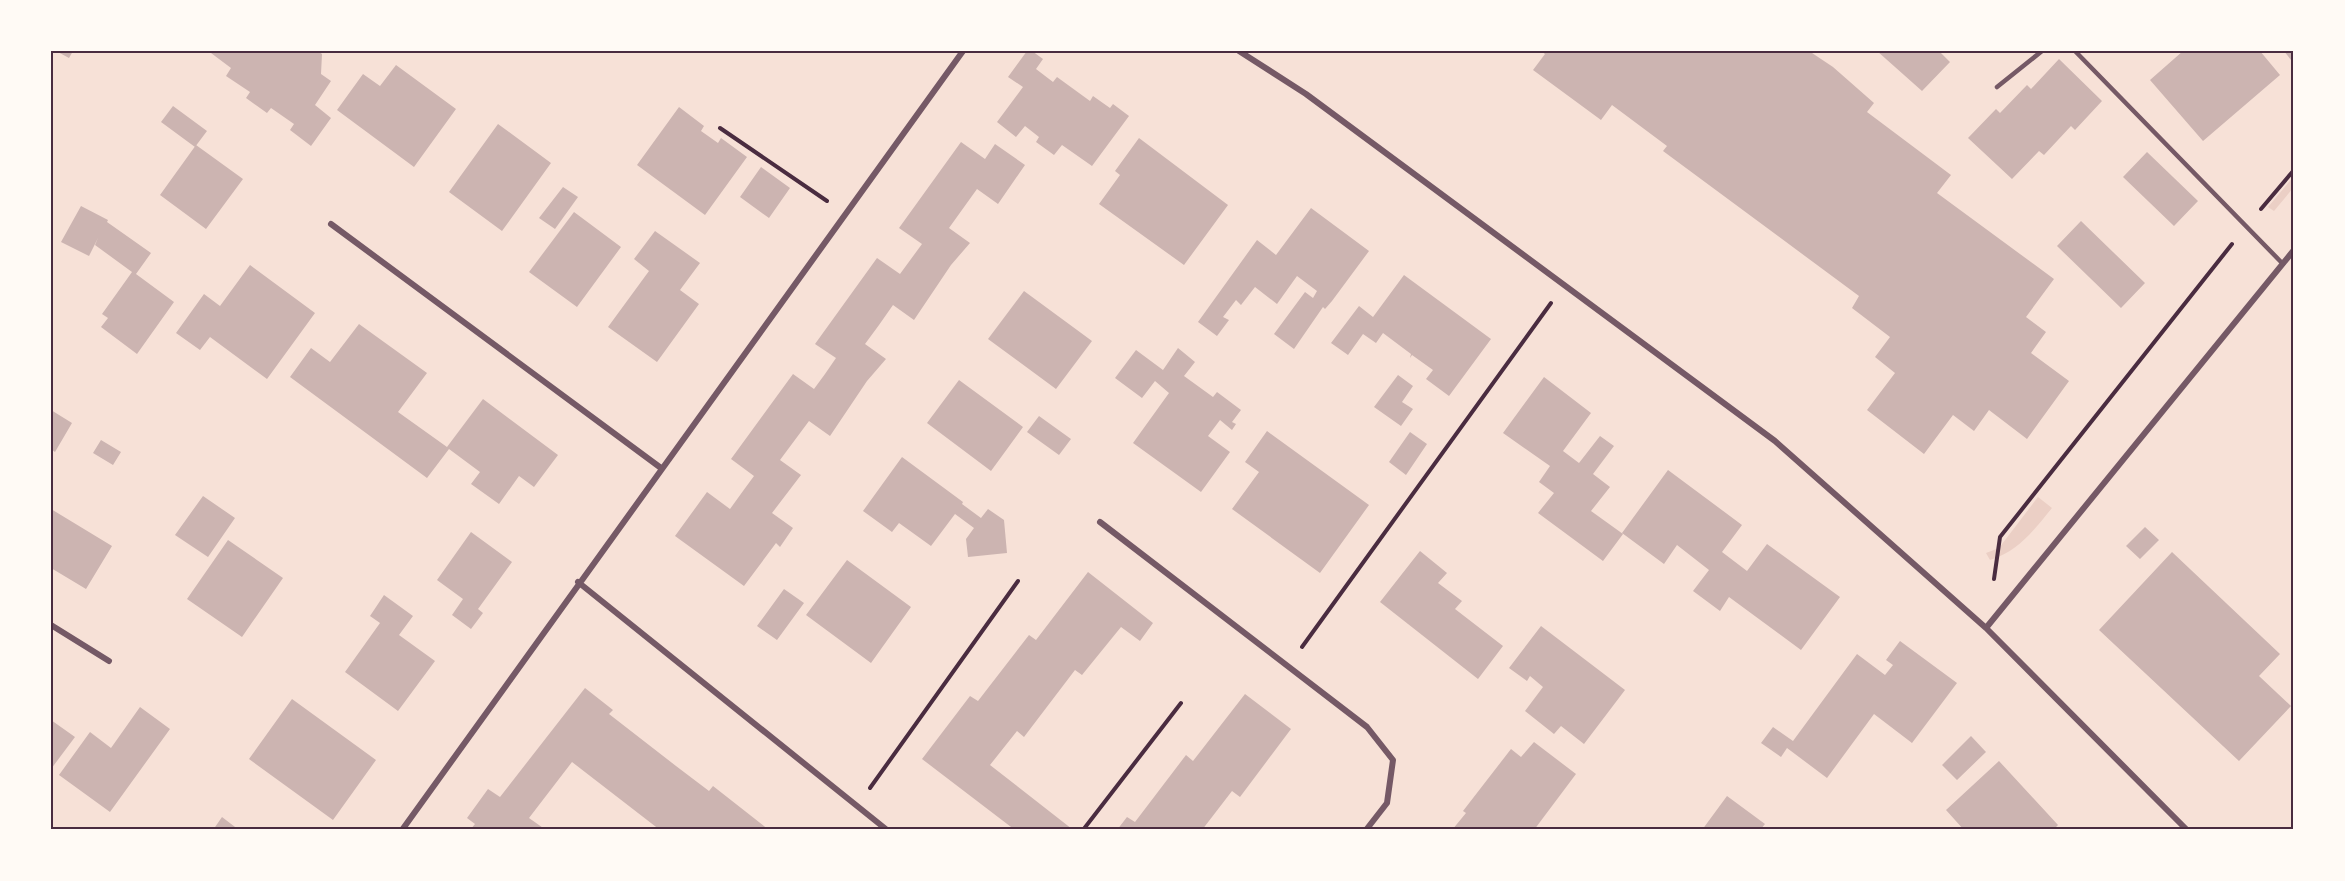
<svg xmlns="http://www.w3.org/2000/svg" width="2345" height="881" font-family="Inter,sans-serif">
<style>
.green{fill:#ebcfc5}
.building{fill:#ccb4b1}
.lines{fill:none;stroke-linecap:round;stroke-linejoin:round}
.path{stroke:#4a2c40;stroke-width:4}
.service{stroke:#755966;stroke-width:4.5}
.minor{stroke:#755966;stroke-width:6}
.neatline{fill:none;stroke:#4a2c40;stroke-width:2}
</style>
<rect width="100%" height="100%" fill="#f7e1d7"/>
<path class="green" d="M2294,176V187L2274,211L2268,207Z
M2038,497L2052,508C2033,531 2019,551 1990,560L1986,553L1999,548Z"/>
<path class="building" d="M56,51H73L69,58Z
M213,51H318L322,54L321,74L331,81L315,105L331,118L311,146L290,130L294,124L271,108L267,113L246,98L250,92L226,76L231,68L211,53Z
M1027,51H1032L1043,59L1036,69L1053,82L1057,77L1090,101L1093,96L1110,108L1113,104L1129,116L1092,166L1062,145L1054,155L1036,142L1039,137L1025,126L1016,137L997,122L1023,87L1008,77Z
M1541,51H1809L1833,67L1874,103L1867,112L1951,175L1937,193L2054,279L2026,317L2046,332L2031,353L2069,381L2027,439L1989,410L1974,431L1953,415L1924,454L1867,410L1895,373L1875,357L1890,337L1852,308L1859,296L1663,151L1667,146L1612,105L1601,120L1533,70L1545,54Z
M1877,51H1939L1950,62L1922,91Z
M2183,51H2260L2280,75L2203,141L2150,80Z
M2284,51H2294V64Z
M2059,59L2102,101L2075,130L2071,126L2044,155L2039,151L2012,179L1968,138L1996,109L2000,113L2027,85L2031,89Z
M396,65L456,109L414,167L337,110L363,74L380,86Z
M173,106L207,131L195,147L161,122Z
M679,107L704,126L701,131L718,143L721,138L747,157L705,215L637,165Z
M498,124L551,163L502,231L449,192Z
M1139,138L1228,205L1184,265L1099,204L1120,175L1115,171Z
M961,142L985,159L995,144L1025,165L998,204L977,189L949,228L970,243L951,265L914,320L893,305L879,325L865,344L886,359L867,381L830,436L809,421L780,460L801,475L772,513L793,528L780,547L776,543L744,586L675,536L707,492L730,509L743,491L754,476L731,459L793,374L814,389L825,374L836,358L815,344L877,258L900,274L922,244L899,228Z
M196,145L243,179L206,229L160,195Z
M2147,152L2198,201L2174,226L2123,177Z
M761,167L790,188L769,218L740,197Z
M563,187L578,197L555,229L539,218Z
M81,206L108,220L107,222L151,253L136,274L174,302L137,354L101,327L108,318L102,314L132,272L95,245L98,238L89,256L61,242Z
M1311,208L1369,251L1332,301L1325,309L1323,307L1294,349L1274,334L1305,292L1313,298L1317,291L1297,276L1277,304L1255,287L1241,305L1236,300L1223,317L1229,320L1217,336L1198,322L1257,240L1276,255Z
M574,212L621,247L577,307L529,272Z
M2081,221L2145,283L2121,308L2057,246Z
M655,231L700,263L680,290L699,304L657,362L608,327L649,271L634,259Z
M250,265L315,313L267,379L210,337L200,350L176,333L204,294L220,306Z
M1404,275L1491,339L1449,396L1426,379L1433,370L1412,355L1410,358L1411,354L1383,333L1376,343L1363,334L1348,355L1331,343L1359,306L1373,317Z
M1024,291L1092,341L1056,389L988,339Z
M359,324L427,373L398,412L447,447L483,399L558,455L534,487L519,476L499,504L471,484L480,472L449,449L427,478L290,377L311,348L330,362Z
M1178,348L1195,362L1184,376L1213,397L1217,392L1241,410L1232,422L1236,424L1232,430L1220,420L1208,436L1230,452L1201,492L1133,443L1169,393L1155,381L1142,398L1115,378L1136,350L1163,370Z
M1398,375L1413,386L1402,402L1413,409L1401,426L1374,407Z
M1544,377L1591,413L1563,451L1579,463L1600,436L1614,446L1593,474L1610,487L1591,511L1623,534L1603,561L1538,513L1554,493L1539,482L1550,466L1503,433Z
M959,380L1023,427L991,471L927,423Z
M51,410L72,423L55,452L51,449Z
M1039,416L1071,439L1059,455L1027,432Z
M1267,431L1369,505L1320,573L1232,509L1259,472L1245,462Z
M1410,432L1427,444L1406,475L1389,462Z
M101,440L121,452L113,465L93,453Z
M902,457L963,502L962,504L981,518L988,509L1004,520L1007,553L968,557L966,539L974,528L955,514L931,546L899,523L892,532L863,511Z
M1668,470L1742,525L1722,552L1747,571L1767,544L1840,597L1801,650L1729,597L1720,611L1693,591L1709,570L1677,545L1664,564L1622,533Z
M203,496L235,518L208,557L175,535Z
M51,509L112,546L86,589L51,568Z
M2145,527L2159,540L2140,559L2126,546Z
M471,532L512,562L478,609L483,613L471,629L452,615L463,599L437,580Z
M228,540L283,578L242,637L187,599Z
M1420,551L1447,573L1438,583L1462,601L1455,609L1503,646L1478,679L1380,602Z
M2172,552L2280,654L2259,676L2291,706L2239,761L2099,630Z
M847,560L911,607L871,663L806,615Z
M1088,572L1153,623L1140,641L1121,627L1082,675L1075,670L1024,737L1017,731L990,765L1072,829L1015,830L922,759L970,696L978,701L1029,635L1036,640Z
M784,589L804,603L777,640L757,626Z
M384,595L413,616L399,635L435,661L398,711L345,672L380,623L370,616Z
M1541,626L1625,690L1584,744L1561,726L1554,734L1525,711L1543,687L1530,676L1527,681L1509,668Z
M1900,641L1957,683L1912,743L1874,714L1827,778L1787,748L1781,757L1761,743L1773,727L1793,741L1857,654L1885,675L1893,665L1886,660Z
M585,688L613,710L609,714L676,766L709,791L713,786L769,830H660L572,762L529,818L546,830H470L475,824L467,818L488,789L500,797Z
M1245,694L1291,729L1240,797L1232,791L1202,830H1117L1127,817L1135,822L1186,755L1193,761Z
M292,699L376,760L333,820L249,759Z
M140,707L170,729L110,812L59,775L90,732L111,748Z
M51,720L75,737L51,769Z
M1971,736L1986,752L1957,780L1942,765Z
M1534,742L1576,774L1534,830H1452L1466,813L1463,811L1511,749L1521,757Z
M1999,761L2058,825L2053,830H1964L1946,810Z
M1727,796L1765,824L1760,830H1702Z
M222,817L239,830H213Z"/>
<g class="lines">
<path class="path" d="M720,128L827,201
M2261,209L2294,170
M1994,579L2000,537L2232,244
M1302,647L1551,303
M870,788L1018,581
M1083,830L1181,703"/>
<path class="service" d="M2075,51L2283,264
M1997,87L2042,51"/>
<path class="minor" d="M1239,51L1306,94L1775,441L1986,628L2187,830
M331,224L661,468
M1100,522L1367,727L1393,760L1387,803L1366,830
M578,582L887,830
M51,625L109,661
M1986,628L2294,250
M402,830L963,51"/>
</g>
<rect width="2345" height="881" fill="none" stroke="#fffaf5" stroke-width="105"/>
<rect x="52" y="52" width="2240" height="776" class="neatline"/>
</svg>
